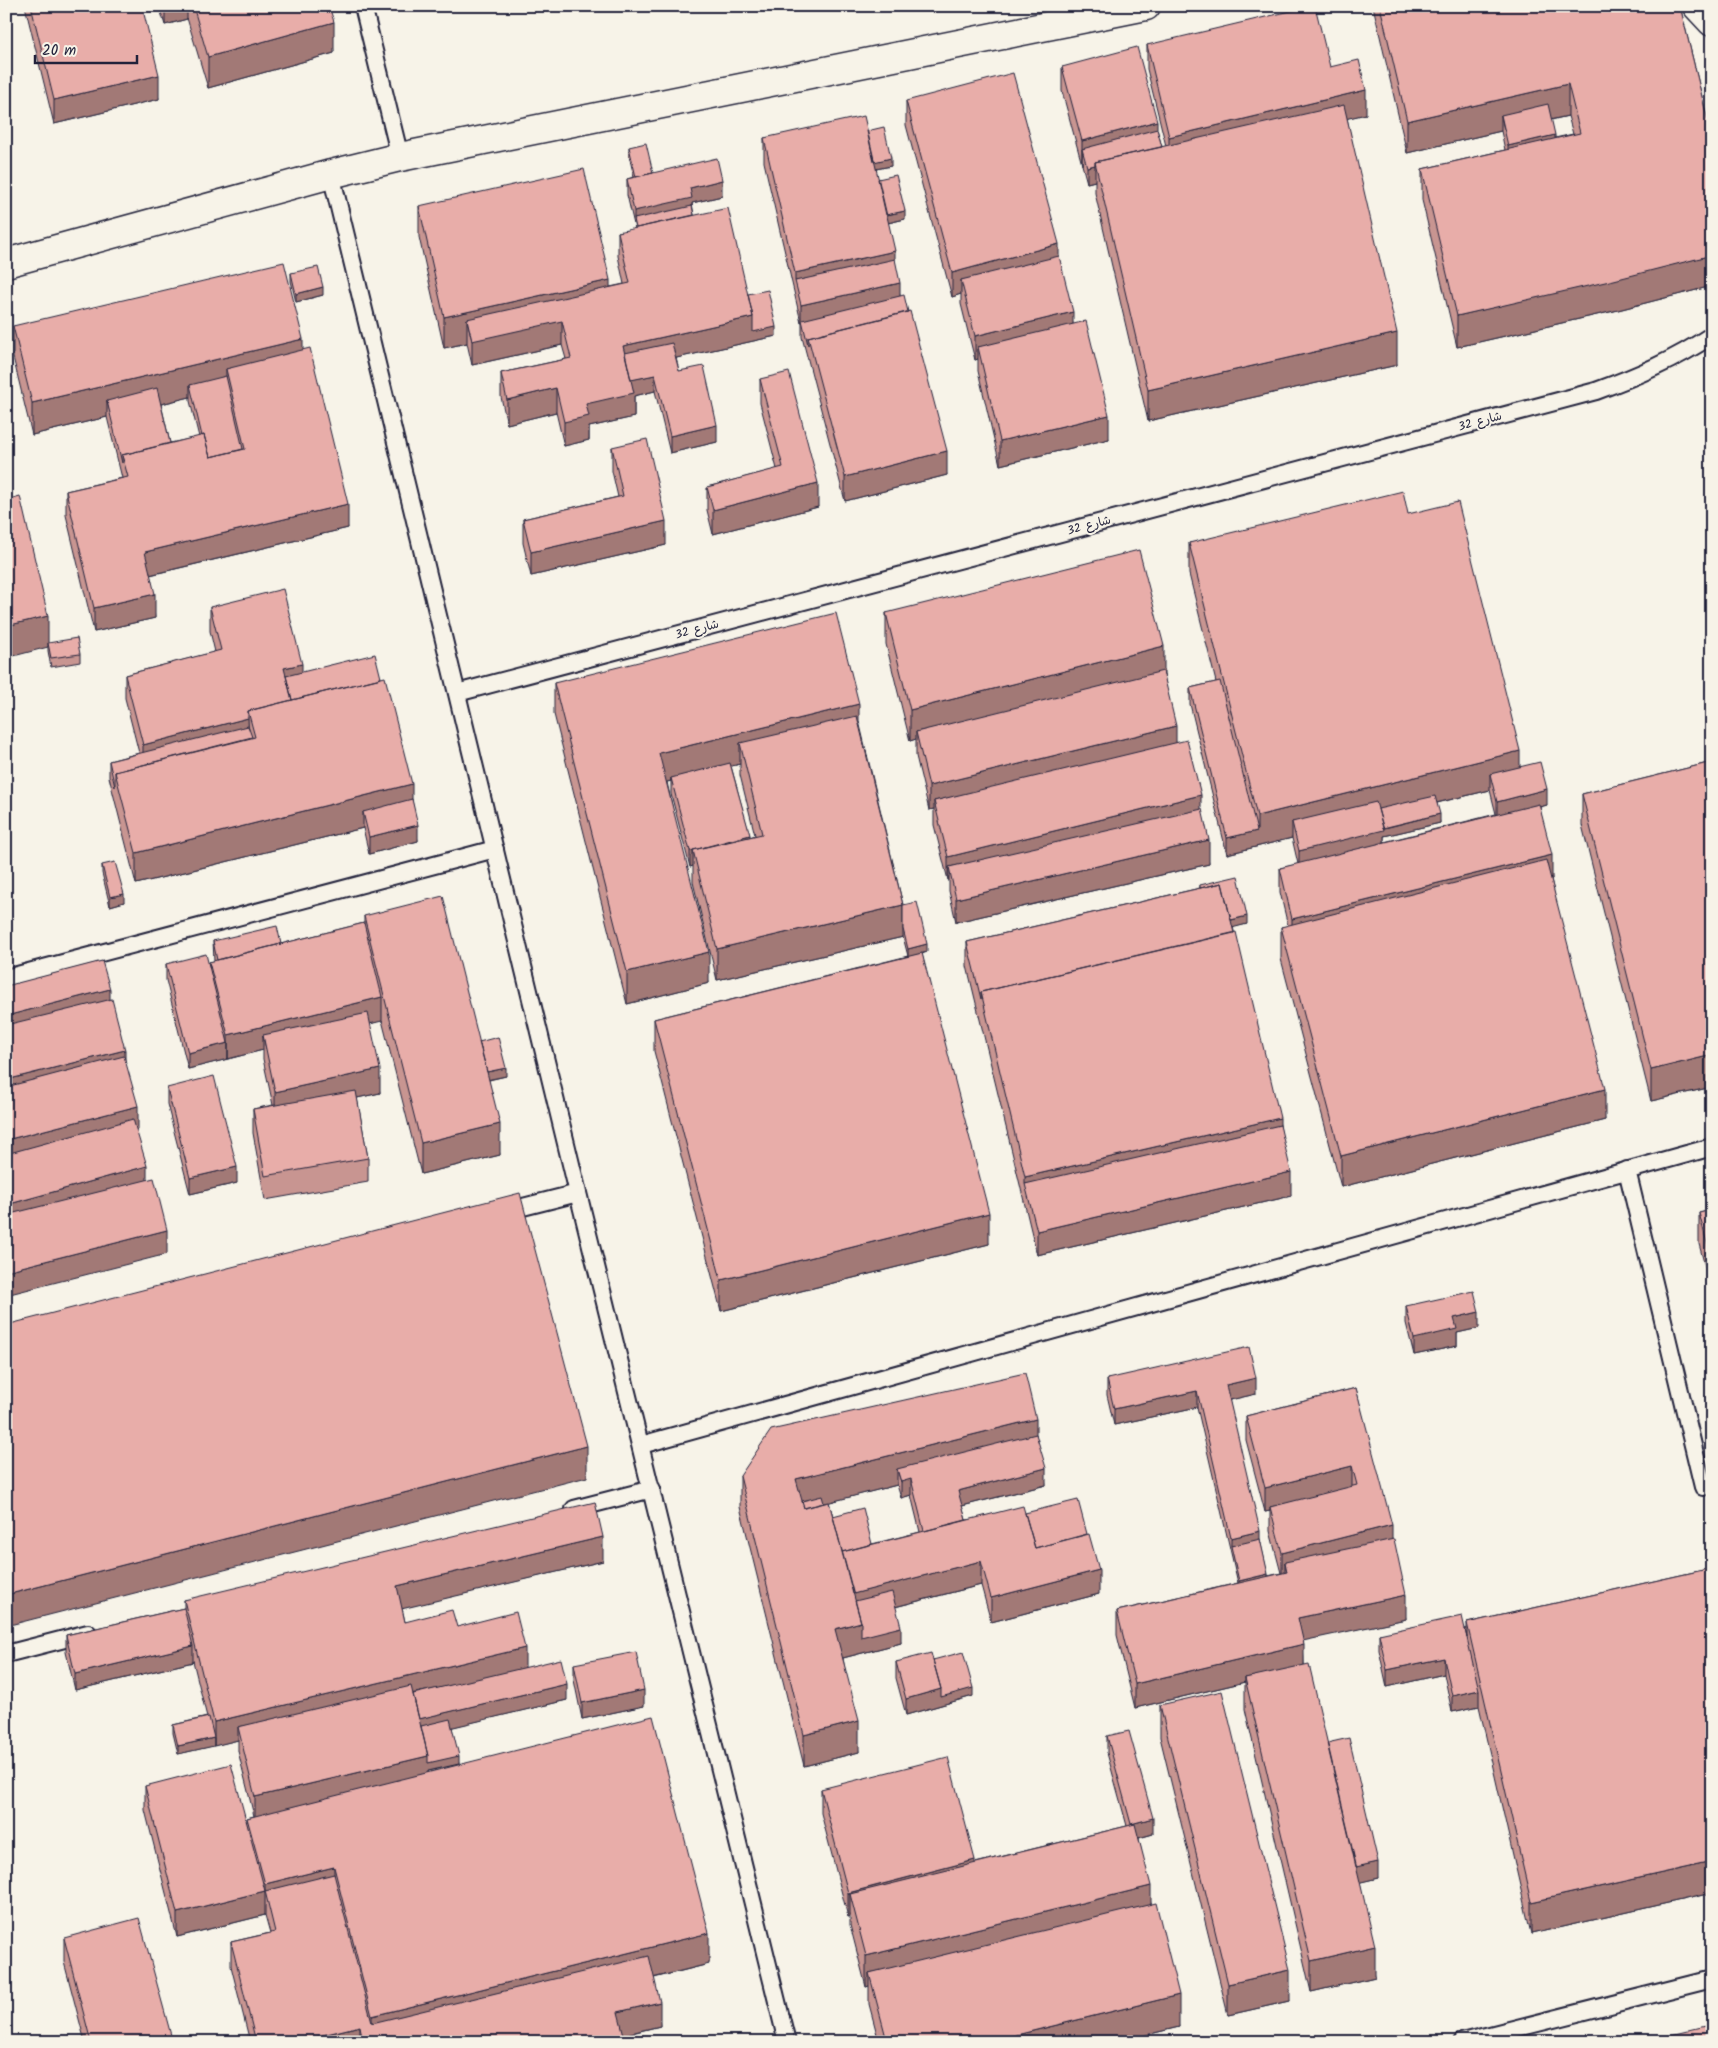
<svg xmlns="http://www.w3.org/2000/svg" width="1718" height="2048" font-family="Kalam,'Playpen Sans Arabic',sans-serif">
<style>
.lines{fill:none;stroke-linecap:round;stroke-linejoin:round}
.lane-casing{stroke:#22223b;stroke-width:20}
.street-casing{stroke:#22223b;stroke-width:31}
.lane{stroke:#f7f3e8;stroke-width:16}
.street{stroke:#f7f3e8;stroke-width:28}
.wall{fill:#c89591;stroke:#22223b;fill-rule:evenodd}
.shaded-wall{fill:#a27976;stroke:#22223b}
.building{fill:#e8ada9;stroke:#22223b}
.labels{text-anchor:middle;stroke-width:4;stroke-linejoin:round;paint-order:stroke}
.street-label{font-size:12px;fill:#22223b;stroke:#f7f3e8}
</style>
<rect width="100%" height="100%" fill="#f7f3e8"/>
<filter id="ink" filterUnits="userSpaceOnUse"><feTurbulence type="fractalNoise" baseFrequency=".02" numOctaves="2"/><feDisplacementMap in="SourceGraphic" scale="10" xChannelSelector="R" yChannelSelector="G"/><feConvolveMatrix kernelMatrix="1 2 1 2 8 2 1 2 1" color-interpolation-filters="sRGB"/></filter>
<g filter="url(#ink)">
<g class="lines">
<defs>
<path id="lane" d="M363,6L400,157
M331,174L578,1193L787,2042
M457,693L1596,391C1637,376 1675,360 1712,335
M6,978L495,849
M1627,1170L1703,1487
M503,1212L578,1193
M641,1445L1712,1147
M574,1509L652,1489
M6,1654L88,1633
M1462,2042L1712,1979"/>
<path id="street" d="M1697,6L1712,22
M6,263L331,174L400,157L1146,6"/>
</defs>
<use href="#lane" class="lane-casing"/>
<use href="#street" class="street-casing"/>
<use href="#lane" class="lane"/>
<use href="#street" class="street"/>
</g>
<path class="wall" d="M25,6H142L159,99L54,124Z
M159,6H329L334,53L208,88L187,18V19L165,25Z
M1373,6H1680L1712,138V286L1614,311L1457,347L1422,200V169L1505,150L1501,131L1407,153ZM1568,116L1573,134L1555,138L1551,120Z
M1147,45L1330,67L1366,114L1347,118L1397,365L1148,421L1095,193V181L1087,183L1062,91V67L1157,129L1162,147L1166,146L1147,69Z
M906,101L1059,258L1073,324L1109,439L1000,465L978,371V359L975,360L961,304V294L952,297L906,125Z
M867,131L891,166L876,169L878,179L905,219L888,223L900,295L947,475L845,501L802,337V321L801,322L764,162V138Z
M629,147L653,173L722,196L692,203L694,215L776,336L676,358L679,371L717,442L670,453L655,391L634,396V417L589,427V440L564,446L556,412L507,424L501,397V373L566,359L562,345L472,365L467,343L444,348L419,237V206L610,287L624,284L618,256V232L635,229L627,195V179L634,177L629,155Z
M291,273L323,295L296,302L291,281Z
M13,326L303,350L348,528L150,575L155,618L94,632L66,515V491L122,478L107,417L32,435L13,357ZM190,397V401L199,437L170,443L161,404Z
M760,379L818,507L713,534L707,510V487L777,469L760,403Z
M612,447L666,545L531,576L523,543V519L618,497L612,471Z
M1408,514L1520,767L1547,805L1540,807L1552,879H1551L1605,1120L1341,1187L1281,959V927L1288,926L1280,892V868L1298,864L1292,838L1227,854L1190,704V688L1216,682L1189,574V543ZM1490,790L1496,814L1384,842V836L1440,823L1437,803Z
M210,607L302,672L412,799L418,841L369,854L363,828L136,884L109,777V761L139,753L125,698V675L215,652L210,631Z
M886,613L1164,674L1176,743L1201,809L1209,864L956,922L949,891V880H948L934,825V809L929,810L916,756V739L910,741L886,644Z
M48,643L80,654V662L51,667L48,651Z
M554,683L859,721L903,905L927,952L922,954L989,1244L721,1311L654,1051V1019L908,956L903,937L717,980L693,882V866L690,867L671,794V781L667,782L709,983L627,1004L554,714ZM740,764V775L755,835L750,837L731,766Z
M1712,762V1087L1651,1101L1582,825V794Z
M102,865L124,902L110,906L102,873Z
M1200,885L1247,924L1233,927L1280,1125L1291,1196L1037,1255L967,966V942L1200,888Z
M364,916L479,1042L506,1076L489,1080L500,1155L421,1174L382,1020L370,1024L380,1093L357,1098L368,1158V1182L265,1200L253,1133V1109L273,1105L263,1059V1050L188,1069L166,980V964L209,968V962L214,961L213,941L281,944L364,923Z
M167,1088L237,1183L190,1194L167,1104Z
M1712,1210V1293L1699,1244V1213Z
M1406,1306L1479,1328L1457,1333V1346L1414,1355L1406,1323Z
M1107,1379L1256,1394L1229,1400L1268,1576L1281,1573L1270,1531V1511L1265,1512L1246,1440V1416L1356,1388L1392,1540L1406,1619L1303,1640L1304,1664L1327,1743L1378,1878L1360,1882L1375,1977L1311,1992L1245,1709V1682L1135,1708L1117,1635V1611L1238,1583L1197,1407L1114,1425L1107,1395Z
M1036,1434L1046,1485L962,1506L966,1520L1025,1513L1099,1594L991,1622L981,1585L895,1607L901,1643L843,1658L859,1752L804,1766L740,1507V1476ZM897,1485L901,1498L911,1495L920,1532L872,1544L833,1516L829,1502Z
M603,1561L402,1608L405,1622L457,1627L525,1667L567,1700L452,1727L459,1764L428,1771V1773L709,1964L654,1978L660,2026L624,2035L625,2042H250L231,1966V1942L270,1933L265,1915L177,1937L145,1810V1786L247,1822V1818L254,1816L238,1751V1740L178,1754L173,1733V1725L207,1717L193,1661V1662L75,1690L66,1652V1635L184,1608V1600Z
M1712,1568V1893L1531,1934L1479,1706L1452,1712L1444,1674L1387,1687L1379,1650V1634L1465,1629H1467V1623Z
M933,1660L973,1696L906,1715L896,1678V1662Z
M574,1664L644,1706L582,1719L574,1680Z
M1160,1705L1290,2001L1228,2015L1160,1737Z
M1107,1736L1153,1834L1139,1838L1151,1904L1179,2027L1117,2042H879L869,2004V1986L866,1987L850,1925V1916L848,1917L821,1813V1789L975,1863L1127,1826L1107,1753Z
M64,1938L172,2042H85L64,1962Z"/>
<path class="shaded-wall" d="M176,6H187V19L165,25V9Z
M334,22V53L208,88V57Z
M159,75V99L54,124V100Z
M1568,84V116L1504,130L1501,115V131L1407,153V121Z
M1366,90V114L1169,161V137Z
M1157,121V145L1082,149V165V141Z
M1555,135V152L1508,162V146Z
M891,158V166L871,170V162Z
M1095,165V181L1087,183V167Z
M722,180V196L692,203V214L634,219V211L690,188Z
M905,211V219L883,224V216Z
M1059,244V268L961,280V294L952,297V273Z
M895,251V275L795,281V273Z
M1712,255V286L1614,311L1457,347V316Z
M610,280V311L562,322V345L472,365V341L467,319V343L444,348V317Z
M900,283V299L801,322V305Z
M323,287V295L296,302V294Z
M1073,312V336L978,347V359L975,360V336Z
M753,317L776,327V336L627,369L623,346Z
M1397,333V365L1148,421V390Z
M303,339V371L226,369V389L190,385V397L111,416L107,401V417L32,435V403Z
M655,375V391L634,396V417L589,427V440L564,446V422L586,404L629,380Z
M556,388V412L507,424V400Z
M1109,415V439L1000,465V441Z
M717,425V442L670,453V436Z
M947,451V475L845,501V477Z
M818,483V507L713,534V510Z
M348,504V528L145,576V552Z
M666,521V545L531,576V552Z
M155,594V618L94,632V608Z
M48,616V647L6,658V626Z
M1164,646V678L916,732V739L910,741V710Z
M302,664V688L284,676V668Z
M859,704V735L740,743V764L671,781V778V781L659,784V753Z
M248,718L249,742L143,768V745Z
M1176,726V750L934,801V809L929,810V786Z
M1520,751V783L1490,774V790L1378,817L1292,822V838L1227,854V838L1257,831V816Z
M412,784V816L363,812V828L136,884V853Z
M1547,789V805L1497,818V802Z
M1201,795V819L949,867V880H948V857Z
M1440,814V823L1384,836V846L1299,867V851L1381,829Z
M418,825V841L369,854V837Z
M750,835V851L693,850V866L690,867V851Z
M1209,840V864L956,922V899Z
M1552,855V879L1292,943V919Z
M124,894V902L110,906V897Z
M903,905V937L717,980V949Z
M1247,916V924L1228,929V921Z
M927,944V952L908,957V949Z
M709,952V983L627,1004V972Z
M110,989V1013L6,1040V1016Z
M382,997V1021L266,1049L263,1035V1050L228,1059V1035Z
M228,1043V1059L188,1069V1053Z
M125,1050V1074L6,1104V1080Z
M1712,1055V1087L1651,1101V1070Z
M506,1068V1076L482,1081V1073Z
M380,1069V1093L275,1116V1092Z
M1605,1089V1120L1341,1187V1156Z
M138,1106V1130L6,1164V1140Z
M1280,1118V1149L1025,1184V1177Z
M500,1124V1155L421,1174V1143Z
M147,1166V1190L6,1229V1205Z
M237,1167V1183L190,1194V1178Z
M1291,1172V1196L1037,1255V1231Z
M989,1213V1244L721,1311V1280Z
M167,1230V1254L6,1295V1271Z
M1479,1312V1328L1457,1333V1346L1414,1355V1339L1454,1318Z
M1256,1378V1394L1226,1401V1385Z
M1197,1391V1407L1114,1425V1409Z
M1036,1419V1450L911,1479V1495L901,1498V1482L897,1469V1485L799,1510L796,1479Z
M587,1446V1477L6,1626V1595Z
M1352,1466V1490L1270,1507V1511L1265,1512V1488Z
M1046,1468V1485L958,1507V1491Z
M1392,1525V1549L1287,1572L1285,1562V1576L1282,1577V1553Z
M1260,1531V1547L1231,1546V1538Z
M603,1537V1561L397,1610V1586Z
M981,1561V1585L855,1617L852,1594Z
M1099,1570V1594L991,1622V1598Z
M1268,1574V1582L1239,1589V1581Z
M1406,1595V1619L1298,1642V1618Z
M861,1622L901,1627V1643L835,1660V1629Z
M1304,1644V1668L1245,1678V1682L1135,1708V1684Z
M193,1646V1662L75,1690V1674Z
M525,1648V1672L238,1727V1740L214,1746V1722Z
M1444,1658V1674L1387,1687V1670Z
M567,1684V1700L420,1735L418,1719Z
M973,1688V1696L906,1715V1699L941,1689Z
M644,1690V1706L582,1719V1703Z
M1479,1690V1706L1452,1712V1696Z
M859,1721V1752L804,1766V1735Z
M214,1738V1746L178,1754V1746Z
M428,1756H459V1764L428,1771V1780L255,1821V1797Z
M1153,1818V1834L1131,1840V1824Z
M975,1860V1884L850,1894V1916L848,1917V1893Z
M1378,1862V1878L1353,1884V1867Z
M1712,1862V1893L1531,1934V1902Z
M334,1867V1898L265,1891V1884Z
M1151,1886V1917L869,1973V1986L866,1987V1956Z
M265,1891V1915L177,1937V1913Z
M709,1933V1964L394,2042H372V2016Z
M1375,1946V1977L1311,1992V1961Z
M1290,1970V2001L1228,2015V1984Z
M1179,1995V2027L1117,2042H988Z
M660,2002V2026L618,2036V2012Z
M360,2026V2042H302V2040Z
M625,2039V2042H613Z"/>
<path class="building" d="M31,6H142L159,75L54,100Z
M164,6H176L165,9Z
M193,6H329L334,22L208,57Z
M1312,6H1315L1330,67L1359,60L1366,90L1169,137L1147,45Z
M1380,6H1680L1712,138V255L1614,280L1457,316L1422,169L1580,133L1568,84L1407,121Z
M1137,47L1157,121L1082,141L1062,67Z
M1013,73L1059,244L952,273L906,101Z
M1548,104L1555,135L1508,146L1501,115Z
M1344,105L1397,333L1148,390L1095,162Z
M864,116L895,251L795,273L764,138Z
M884,127L891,158L874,162L867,131Z
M1157,129L1162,147L1095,162V165L1087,167L1082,149Z
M646,143L653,173L636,177L629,147Z
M717,158L722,180L690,188L692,198L634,211L627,179Z
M584,169L610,280L444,317L419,206Z
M896,175L905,211L886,215L878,179Z
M692,206L694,215L636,228L634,219Z
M728,208L753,317L623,346L634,393L586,404L589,416L564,422L556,388L507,400L501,373L571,358L562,321L472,341L467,319L630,283L618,232Z
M1059,256L1073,312L975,336L961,280Z
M895,259L900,283L801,305L795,281Z
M284,262L303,339L32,403L13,326Z
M318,267L323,287L296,294L291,273Z
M768,290L776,327L753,332V317L748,294Z
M904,295L908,312L808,337V345L802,320Z
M910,311L947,451L845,477L808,337Z
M1086,321L1109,415L1000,441L978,347Z
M672,343L679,371L704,366L717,425L670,436L655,375L631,380L625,353Z
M310,348L348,504L145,552L155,594L94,608L66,491L128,477L122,455L172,443L204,435L210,457L245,449L226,369Z
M789,372L818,483L713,510L707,487L783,467L760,379Z
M226,376L243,449L210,457L204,435L202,436L190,385Z
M157,388L170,443L122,455V463L107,401Z
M647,439L666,521L531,552L523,519L623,496L612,447Z
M1403,491L1408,514L1458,502L1520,751L1257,816L1189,543Z
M20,496L48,616L6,626V500Z
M1139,550L1164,646L910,710L886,613Z
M283,589L302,664L284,668L292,700L248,711V718L143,745L125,675L221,650L210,607Z
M836,613L859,704L659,753L709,952L627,972L554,683Z
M77,638L80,654L51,658L48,643Z
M375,654L381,678L292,700L286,676Z
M1163,671L1176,726L929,786L916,732Z
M385,677L412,784L136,853L115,772L255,737L248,711Z
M1220,681L1257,831L1227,838L1190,688Z
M857,716L903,905L717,949L693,850L762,834L740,743Z
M248,726L252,737L115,772V787L109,761Z
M1187,740L1201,795L948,857L934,801Z
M1540,762L1547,789L1497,802L1490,774Z
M1712,762V1055L1651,1070L1582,794Z
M730,763L750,835L690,851L671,778Z
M1435,796L1440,814L1383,828L1378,809Z
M412,799L418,825L369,837L363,812Z
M1376,802L1384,830L1299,851L1292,822Z
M1539,804L1552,855L1292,919L1280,868Z
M1202,809L1209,840L956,899L949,867Z
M1546,860L1605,1089L1341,1156L1281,927Z
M115,862L124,894L110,897L102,865Z
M1238,876L1247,916L1231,920L1222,883L1200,888V885Z
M1222,883L1234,933L981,992V999L967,942Z
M443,896L500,1124L421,1143L364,916Z
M917,902L927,944L908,949L903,929V905Z
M364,923L382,997L228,1035L209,962Z
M277,926L281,944L217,960L213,941Z
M1236,932L1280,1118L1025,1177L981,992Z
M922,953L989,1213L721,1280L654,1019Z
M206,954L228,1043L188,1053L166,964Z
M102,961L110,989L6,1016V986Z
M112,999L125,1050L6,1080V1025Z
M368,1013L380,1069L275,1092L263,1035Z
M498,1037L506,1068L487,1072L479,1042Z
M124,1056L138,1106L6,1140V1087Z
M214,1076L237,1167L190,1178L167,1088Z
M356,1091L368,1158L265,1176L253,1109Z
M133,1119L147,1166L6,1205V1154Z
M1280,1125L1291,1172L1037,1231L1025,1184Z
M154,1178L167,1230L6,1271V1215Z
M520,1193L587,1446L6,1595V1325Z
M1712,1210V1262L1699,1213Z
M1474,1291L1479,1312L1454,1318L1457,1329L1414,1339L1406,1306Z
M1249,1347L1256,1378L1226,1385L1260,1531L1231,1538L1197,1391L1114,1409L1107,1379Z
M1025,1373L1036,1419L796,1479L804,1508L829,1502L861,1622L835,1629L859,1721L804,1735L740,1476L771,1430Z
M1356,1388L1392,1525L1282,1553L1270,1507L1357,1485L1352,1466L1265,1488L1246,1416Z
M1036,1434L1046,1468L958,1491L966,1520L924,1531L911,1479L901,1482L897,1469Z
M822,1496L824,1503L804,1508L802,1501Z
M1078,1500L1087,1534L1035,1548L1025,1513Z
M595,1502L603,1537L397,1586L405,1622L452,1610L457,1627L516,1612L525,1648L214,1722L184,1600Z
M1023,1506L1035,1548L1089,1534L1099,1570L991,1598L981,1561L853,1594L842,1552Z
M863,1508L872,1544L842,1552L833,1516Z
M1260,1539L1268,1574L1239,1581L1231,1546Z
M1394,1539L1406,1595L1298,1618L1304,1644L1135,1684L1117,1611L1287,1572L1285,1562Z
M1712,1568V1862L1531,1902L1467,1623Z
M892,1592L901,1627L861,1637V1622L855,1601Z
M184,1608L193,1646L75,1674L66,1635Z
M1462,1616L1479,1690L1452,1696L1444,1658L1387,1670L1379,1634Z
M1465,1629H1467V1638Z
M636,1652L644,1690L582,1703L574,1664Z
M963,1652L973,1688L941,1697V1689L933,1660Z
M931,1653L941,1689L906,1699L896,1662Z
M561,1659L567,1684L419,1719L413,1694Z
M1309,1664L1375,1946L1311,1961L1245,1678Z
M411,1686L428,1756L255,1797L238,1727Z
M1222,1691L1290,1970L1228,1984L1160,1705Z
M653,1716L709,1933L372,2016L334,1867L265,1884L247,1818Z
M209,1717L214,1738L178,1746L173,1725Z
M450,1719L459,1756L428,1763V1756L421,1726Z
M1129,1731L1153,1818L1131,1824L1107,1736Z
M1349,1738L1378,1862L1356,1867L1327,1743Z
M948,1757L975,1860L848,1893L821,1789Z
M231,1764L265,1891L177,1913L145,1786Z
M1135,1824L1151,1886L866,1956L850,1894Z
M334,1874L372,2023L649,1956L660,2002L618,2012L625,2039L613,2042H363L360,2026L302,2040V2042H256L231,1942L275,1932L265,1891Z
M1156,1903L1179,1995L988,2042H889L887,2041L869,1973Z
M139,1918L172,2039L163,2042H91L64,1938Z
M1712,2026V2042H1646Z
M360,2034L362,2042H326Z"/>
</g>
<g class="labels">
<g class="street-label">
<text transform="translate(1480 421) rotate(-15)" y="4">شارع 32</text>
<text transform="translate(1089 525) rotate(-15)" y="4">شارع 32</text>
<text transform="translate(697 629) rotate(-15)" y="4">شارع 32</text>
</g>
</g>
<rect width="1718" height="2048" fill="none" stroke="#f7f3e8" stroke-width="25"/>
<rect x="12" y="12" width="1693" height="2023" fill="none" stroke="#22223b" stroke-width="2" filter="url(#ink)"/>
<path d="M35 55v8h102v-8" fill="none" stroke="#22223b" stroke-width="2.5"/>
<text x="42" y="55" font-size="15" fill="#22223b" stroke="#f7f3e8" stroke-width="4" paint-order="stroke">20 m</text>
</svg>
